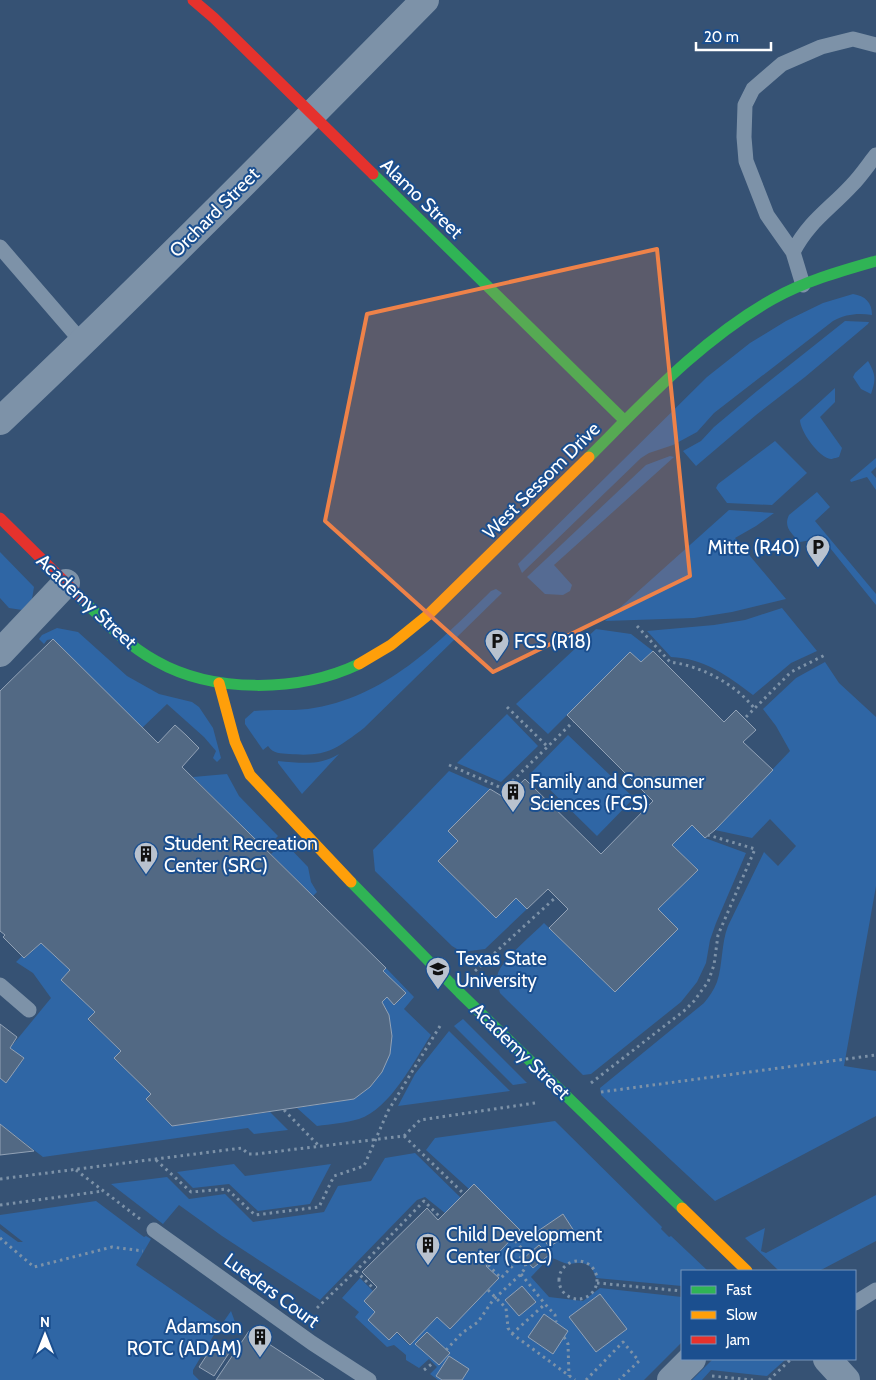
<svg xmlns="http://www.w3.org/2000/svg" width="876" height="1380" font-family="Cabin,sans-serif">
<style>
.green{fill:#2f66a5}
.building{fill:#526984;stroke:#92a2b6}
.lines{fill:none;stroke-linecap:round;stroke-linejoin:round}
.path{stroke:#7d92a8;stroke-width:3;stroke-dasharray:2.5 4;stroke-linecap:butt}
.lane{stroke:#7d92a8;stroke-width:15}
.street{stroke:#7d92a8;stroke-width:28}
.fast{stroke:#30b455;stroke-width:11}
.slow{stroke:#ff9f0a;stroke-width:11}
.jam{stroke:#e5322d;stroke-width:11}
.marked{fill:#ee8249;fill-opacity:0.2;stroke:#ee8249;stroke-width:4;stroke-linejoin:round}
.labels{text-anchor:middle;stroke-width:4;stroke-linejoin:round;paint-order:stroke}
.street-label{font-size:19px;fill:#fff;stroke:#1b4f8f}
.poi-label{font-size:19px;fill:#fff;stroke:#1b4f8f;text-anchor:start}
</style>
<rect width="100%" height="100%" fill="#365274"/>
<path class="green" d="M853,294C865,296 872,302 872,315C858,313 846,314 833,321L714,413L697,432L673,445L649,453L641,458L522,573L518,564L707,377L750,343L786,321L823,303Z
M845,321L869,322L868,324L805,377L756,415L696,466L683,451L701,441L714,427L757,391Z
M868,361C876,375 876,379 871,394L861,389L853,377L855,373Z
M835,388V402L820,417L842,448L839,457C839,457 832,459 831,459C819,458 800,431 800,420Z
M775,441L807,473L772,505L727,503L716,488L718,484Z
M670,456L674,457L554,565L572,585L570,591L563,595L545,594L527,577L646,465Z
M876,458V467L871,472L876,478V490L867,477L851,482L850,480Z
M817,492L830,507L815,521L876,594V605L822,538L800,542C792,534 783,527 789,515Z
M729,510L774,513L756,526L735,538L786,599L732,612L694,618L605,621Z
M0,552L34,587L32,599L22,610L9,608L0,598Z
M496,589L502,593L364,728C335,750 326,757 289,754C281,753 273,754 268,746L263,750L245,724V719L254,711C272,709 290,711 308,709C386,698 438,643 491,591Z
M782,608L817,651L791,663L753,695C728,676 704,658 671,657L647,631L714,625L745,620Z
M57,628L78,632L127,676L159,694L192,702L199,707L213,728L221,758L217,762L213,758L216,751L204,737L167,704L142,728L53,639L47,640L44,644L39,639L42,635Z
M596,629L631,634L653,651L641,662L630,652L548,734L516,704Z
M825,662L839,683L876,717V886L844,1066L876,1071V1116L715,1201L601,1095L600,1088L704,1003C709,997 714,990 717,982C723,964 721,944 728,926L764,852L778,866L796,846L770,819L752,838L715,830L790,751L776,726L763,709L796,678Z
M507,714L538,746L501,782L457,763Z
M568,735L634,798L597,836L532,772Z
M339,754L302,794L278,763V761C301,763 320,766 339,754Z
M449,771L490,789L449,831L458,841L438,861L496,918L516,898L527,909L485,949L462,952L452,946L375,871L373,850Z
M227,774L239,796L278,836L265,849L193,777Z
M692,825L705,838L746,853L716,923L710,940L706,963L697,982L681,1002L591,1074L583,1075L500,993C499,987 496,980 498,973C503,959 532,935 544,923L615,992L678,929L658,909L698,870L672,845Z
M284,842L308,867L311,882L317,892L313,896L271,854Z
M41,943L70,970L62,980L95,1012L88,1020L121,1051L114,1058L151,1094L146,1100L172,1126L270,1112L288,1130L254,1134L248,1128L43,1157L0,1124V1078L6,1082L24,1059L10,1048L51,998L33,973L16,962L22,956L25,958Z
M386,968L414,997L404,1009L431,1035C414,1061 390,1109 359,1119C346,1123 331,1124 317,1126L297,1108L354,1099L370,1087L382,1072L389,1015L382,1002L387,997L405,993L383,971Z
M463,1019L527,1083L513,1085L454,1026Z
M449,1031L510,1091L398,1106L415,1074Z
M555,1121L662,1227L661,1229L669,1237L671,1236L708,1271H682V1286L596,1278C591,1262 584,1262 570,1264C564,1264 556,1259 550,1257L531,1277L549,1297L583,1301L600,1288L682,1297V1342L644,1380H438L430,1374L437,1367L429,1359L419,1368L406,1360V1355L394,1345L387,1347L355,1317L359,1312L342,1298L360,1278L373,1291L364,1301L409,1345L437,1317L450,1328L498,1279L486,1266L520,1230L469,1189L426,1150L435,1138Z
M415,1153L461,1198L445,1213L425,1197L417,1200L320,1300L222,1236L179,1205L163,1224L111,1184L167,1177L189,1199L225,1194L253,1222L324,1212L338,1186L371,1181L385,1158Z
M234,1164L245,1176L331,1164L310,1204L258,1211L229,1184L193,1188L177,1172Z
M876,1195V1241L819,1271H779L745,1238L765,1228L761,1251L766,1253Z
M96,1201L144,1237L146,1236L151,1239L136,1265L222,1324L231,1311L239,1333H215L193,1370V1374L199,1380H0V1229L18,1242H23L0,1224V1215Z
M713,1359H784L785,1360L767,1376L711,1370L702,1380H692Z"/>
<path class="building" d="M53,639L158,743L175,725L186,735L199,748L182,767L386,968L383,971L406,993L394,1005L387,997L382,1002L389,1015L392,1036L390,1054L382,1072L370,1087L354,1099L172,1126L146,1099L151,1094L114,1058L121,1051L88,1019L95,1012L61,980L70,970L41,943L24,958L3,937L5,935L0,931V691Z
M653,651L724,722L736,710L756,730L743,742L773,770L715,830L705,838L692,825L672,845L698,870L658,909L678,929L615,992L549,928L568,909L548,889L527,909L516,898L496,918L438,861L458,841L448,831L490,789L505,798L525,779L601,854L653,801L567,715L630,652L641,662Z
M0,1024L17,1037L10,1048L24,1058L6,1083L0,1078Z
M0,1124L34,1151L0,1155Z
M474,1184L520,1230L486,1266L499,1278L450,1329L437,1317L410,1345L397,1332L389,1340L368,1320L375,1312L364,1301L377,1287L362,1272L427,1208L438,1220Z
M563,1214L574,1231L549,1247L538,1231Z
M539,1245L549,1255L533,1268L524,1258Z
M522,1286L536,1302L519,1316L505,1300Z
M600,1294L627,1329L596,1352L569,1317Z
M544,1314L568,1331L553,1354L528,1337Z
M249,1331L324,1380H216Z
M427,1332L450,1353L439,1365L415,1344Z
M214,1344L229,1353L214,1376L199,1367Z
M449,1356L469,1369L462,1380H442L436,1376Z"/>
<g class="lines">
<path class="path" d="M637,626L670,662C701,666 734,683 754,708
M507,707L548,747
M746,717L791,672L825,655
M449,765L504,789L573,722
M475,971L556,897
M591,1083L685,1010L694,1001L708,982L714,965L718,935L755,849L708,835
M601,1092L876,1055
M284,1110L320,1147
M404,1136L464,1194
M156,1160L191,1192L227,1189L255,1215L319,1207L334,1176L364,1166L388,1111L440,1026
M76,1170L140,1219
M0,1179L242,1148L248,1154H256L404,1136L420,1120L535,1103
M0,1205L103,1191
M0,1238L34,1267L112,1247L143,1251
M559 1280a19 19 0 1 1 38 0a19 19 0 1 1-38 0Z
M488,1265L501,1278L523,1255
M356,1271L374,1289
M521,1274L545,1304
M597,1283L682,1291
M488,1290L506,1308L508,1328L511,1333L575,1380
M317,1308L366,1261L424,1201L441,1218
M512,1334L545,1304L555,1315L556,1322
M564,1337L568,1344L569,1376
M446,1350L462,1333L478,1322L493,1300L521,1274L526,1267L523,1256V1250L513,1238
M424,1370L433,1363
M712,1376L753,1380
M586,1380L623,1342L639,1361L619,1380
M769,1380L790,1360"/>
<path class="lane" d="M0,247L83,343
M793,252C809,221 830,209 852,185C861,176 868,165 876,155
M803,285L793,252L767,215L746,161L744,137L745,105L753,89L782,64L821,47L853,39L876,45
M0,985L29,1010
M154,1230L312,1343L369,1380
M855,1303L876,1290"/>
<path class="street" d="M0,421C145,284 285,142 425,0
M0,653L66,583
M827,1359L846,1380
M671,1380L692,1359"/>
<path class="fast" d="M373,174L625,421
M589,457C646,400 702,339 773,299C805,281 841,271 876,261
M81,598C104,621 127,645 156,661C214,694 300,692 359,664
M351,882L460,993L682,1208"/>
<path class="slow" d="M359,664L391,645L428,615L589,457
M219,683L235,742L250,775L351,882
M682,1208L747,1271"/>
<path class="jam" d="M193,0L214,18L373,174
M0,518L81,598"/>
</g>
<path class="marked" d="M657,249L690,576L493,672L325,521L367,314Z"/>
<defs>
<symbol id="parking-pin" viewBox="-11 -11 22 30"><path d="M0 17L-7.5 6A9.5 9.5 0 1 1 7.5 6Z" fill="#b9c2ce" stroke="#1b4f8f"/><path d="M-3.5-5.5H1a3.5 3.5 0 0 1 0 7H-1V5.5H-3.5ZM-1-3.4V-.6H.8a1.4 1.4 0 0 0 0-2.8Z" fill="#111"/></symbol>
<symbol id="building-pin" viewBox="-11 -11 22 30"><path d="M0 17L-7.5 6A9.5 9.5 0 1 1 7.5 6Z" fill="#b9c2ce" stroke="#1b4f8f"/><path d="M-4-6H4V6H1V3H-1V6H-4ZM-2.5-4.3h1.7v1.8h-1.7ZM.8-4.3h1.7v1.8H.8ZM-2.5-1h1.7V.8h-1.7ZM.8-1h1.7V.8H.8Z" fill="#111"/></symbol>
<symbol id="university-pin" viewBox="-11 -11 22 30"><path d="M0 17L-7.5 6A9.5 9.5 0 1 1 7.5 6Z" fill="#b9c2ce" stroke="#1b4f8f"/><path d="M0-5L7-2L0 1L-7-2ZM-4 1L0 2.5L4 1V4Q0 6-4 4Z" fill="#111"/></symbol>
</defs>
<g fill-rule="evenodd">
<use href="#parking-pin" x="804" y="533" width="28" height="38"/>
<use href="#parking-pin" x="483" y="627" width="28" height="38"/>
<use href="#building-pin" x="499" y="778" width="28" height="38"/>
<use href="#building-pin" x="132" y="840" width="28" height="38"/>
<use href="#university-pin" x="424" y="955" width="28" height="38"/>
<use href="#building-pin" x="414" y="1231" width="28" height="38"/>
<use href="#building-pin" x="246" y="1323" width="28" height="38"/>
</g>
<g class="labels">
<g class="street-label">
<text transform="translate(422 198) rotate(44)" y="7">Alamo Street</text>
<text transform="translate(214 212) rotate(-45)" y="7">Orchard Street</text>
<text transform="translate(541 480) rotate(-45)" y="7">West Sessom Drive</text>
<text transform="translate(87 601) rotate(43)" y="7">Academy Street</text>
<text transform="translate(521 1051) rotate(44)" y="7">Academy Street</text>
<text transform="translate(272 1290) rotate(36)" y="7">Lueders Court</text>
</g>
<g class="poi-label">
<text x="800" y="554" text-anchor="end">Mitte (R40)</text>
<text x="514" y="648">FCS (R18)</text>
<text x="530" y="788">Family and Consumer<tspan x="530" dy="22">Sciences (FCS)</tspan></text>
<text x="164" y="850">Student Recreation<tspan x="164" dy="22">Center (SRC)</tspan></text>
<text x="456" y="965">Texas State<tspan x="456" dy="22">University</tspan></text>
<text x="446" y="1241">Child Development<tspan x="446" dy="22">Center (CDC)</tspan></text>
<text x="242" y="1333" text-anchor="end">Adamson<tspan x="242" dy="22">ROTC (ADAM)</tspan></text>
</g>
</g>
<rect x="681" y="1270" width="175" height="90" fill="#1b4f8f" stroke="#7695bc"/>
<rect x="691" y="1286" width="25" height="8" fill="#30b455" stroke="#7695bc"/>
<text x="726" y="1295" font-size="15" fill="#ffffff">Fast</text>
<rect x="691" y="1311" width="25" height="8" fill="#ff9f0a" stroke="#7695bc"/>
<text x="726" y="1320" font-size="15" fill="#ffffff">Slow</text>
<rect x="691" y="1336" width="25" height="8" fill="#e5322d" stroke="#7695bc"/>
<text x="726" y="1345" font-size="15" fill="#ffffff">Jam</text>
<g transform="translate(45 1335)" stroke="#1b4f8f" stroke-width="4" paint-order="stroke">
<path d="M0-4L9 19L0 12L-9 19Z" fill="#ffffff"/>
<text y="-8" font-size="14" font-weight="bold" text-anchor="middle" fill="#ffffff">N</text>
</g>
<path d="M696 42v8h75v-8" fill="none" stroke="#ffffff" stroke-width="2.5"/>
<text x="704" y="42" font-size="15" fill="#ffffff" stroke="#1b4f8f" stroke-width="4" paint-order="stroke">20 m</text>
</svg>
